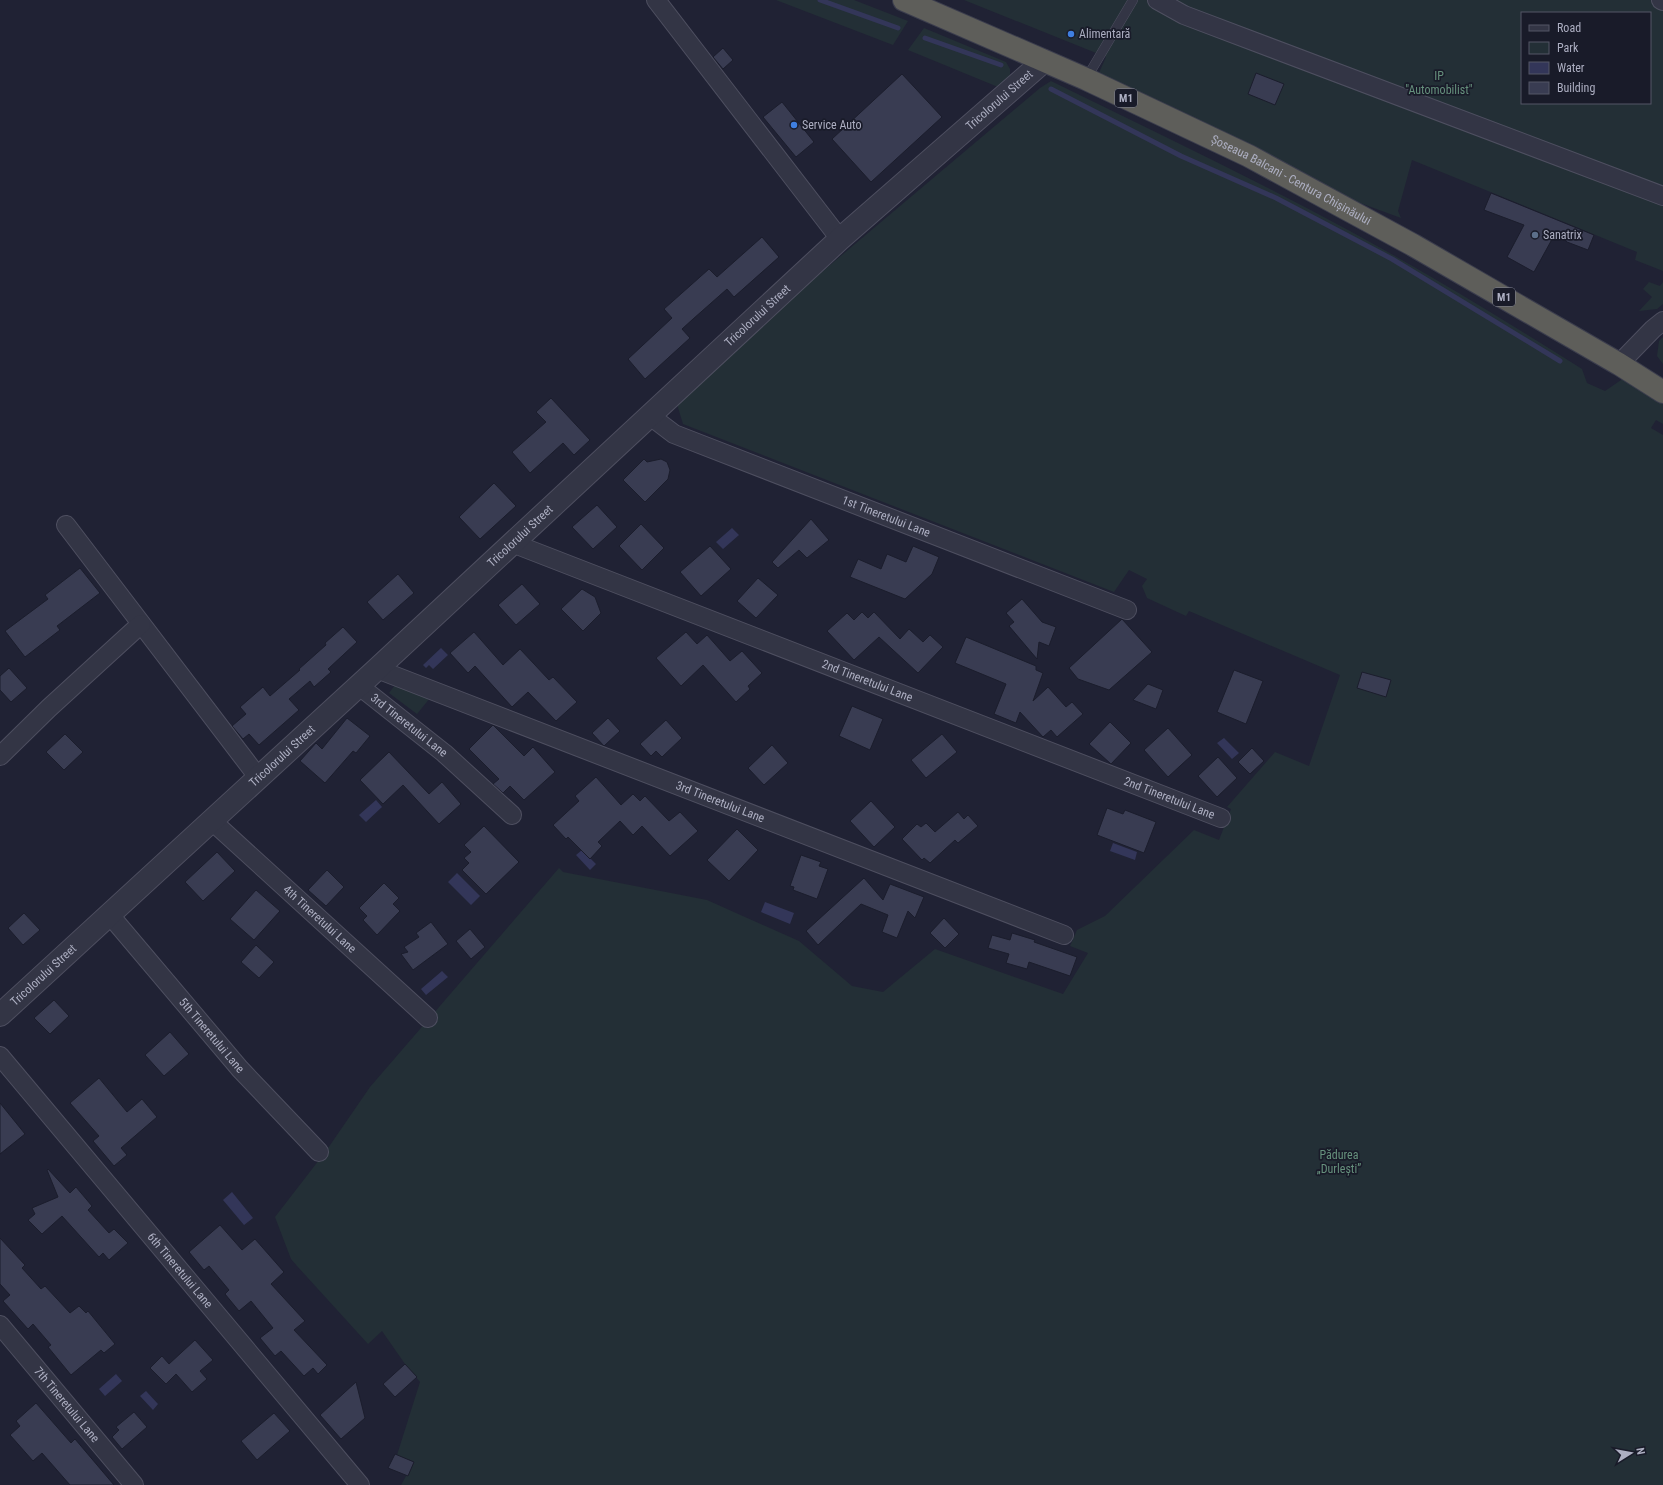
<svg xmlns="http://www.w3.org/2000/svg" width="1663" height="1485" font-family="'Roboto Condensed',sans-serif">
<style>
.green{fill:#232f36;fill-rule:evenodd}
.water{fill:#333659}
.lines{fill:none;stroke-linecap:round;stroke-linejoin:round}
.stream{stroke:#333659;stroke-width:5}
.building{fill:#393c52;stroke:#1b1d2c}
.service-casing{stroke:#4e4f60;stroke-width:10}
.minor-casing{stroke:#4e4f60;stroke-width:20}
.tertiary-casing{stroke:#4e4f60;stroke-width:24}
.trunk-casing{stroke:#3b3d4d;stroke-width:24}
.service{stroke:#333545;stroke-width:9}
.minor{stroke:#333545;stroke-width:18}
.tertiary{stroke:#333545;stroke-width:22}
.trunk{stroke:#5e5e5a;stroke-width:22}
.shop-dot{fill:#3f7fe0;stroke:#191b29;stroke-width:1.5}
.service-dot{fill:#5c6f8a;stroke:#191b29;stroke-width:1.5}
.labels{text-anchor:middle;stroke-width:3.5;stroke-linejoin:round;paint-order:stroke}
.shield{fill:#191b29;stroke:#818394;stroke-width:1}
.shield-label{font-size:11px;font-weight:bold;fill:#adafc2}
.poi-label{font-size:12px;fill:#adafc2;stroke:#191b29;text-anchor:start}
.park-label{font-size:12px;fill:#66917d;stroke:#191b29}
.street-label{font-size:12px;fill:#adafc2;stroke:#191b29}
</style>
<rect width="100%" height="100%" fill="#202234"/>
<path class="green" d="M776,0H854L908,21L893,45Z
M964,0H1663V271L1635,260L1637,252L1412,160L1398,211L1401,218L1352,200L1098,75L1106,57ZM1522,13H1650V103H1522Z
M924,28L1006,62L1010,69V78L998,87L908,50Z
M1051,81C1151,130 1252,178 1350,231C1429,274 1506,321 1582,369L1587,383L1605,391L1624,378L1663,404V424L1656,420L1651,428L1663,435V1485H401L414,1462L397,1455L420,1382L405,1364L382,1331L368,1344L297,1266L291,1259L275,1217L326,1151L370,1087L559,868L563,872L707,900L799,941L852,986L883,992L935,949L1063,994L1088,953L1070,946L1077,930L1105,916L1194,830L1219,840L1231,809L1227,807L1275,752L1309,766L1340,675L1189,611L1186,616L1147,598L1142,586L1147,579L1129,570L1114,592L683,424L676,401L734,346L1040,88Z
M1649,282L1660,286L1663,282V304L1657,309L1639,311L1652,297L1643,289Z
M1663,337V364L1657,356L1659,341Z
M395,685L430,698L417,714L389,693Z"/>
<path class="water" d="M732,528L739,535L723,549L716,542Z
M441,648L448,655L433,669L429,665L426,668L423,665Z
M1224,738L1239,753L1232,759L1217,743Z
M376,800L382,807L366,822L359,815Z
M1113,843L1137,852L1135,860L1110,851Z
M582,850L596,864L590,870L576,855Z
M457,873L480,896L471,905L448,882Z
M765,902L794,913L790,924L761,912Z
M442,971L448,977L426,995L421,989Z
M232,1192L253,1218L244,1225L223,1200Z
M116,1374L122,1381L105,1396L99,1389Z
M146,1391L158,1404L153,1410L140,1396Z"/>
<g class="lines">
<path class="stream" d="M820,0L898,28
M925,38L1001,65
M1051,89L1181,156L1276,198L1392,259L1560,361"/>
</g>
<path class="building" d="M723,48L733,60L723,69L713,57Z
M1256,73L1284,84L1275,105L1248,94Z
M902,74L942,117L871,182L832,139Z
M782,102L814,142L796,157L763,117Z
M1491,193L1594,235L1588,250L1567,242L1556,232L1534,272L1507,257L1524,225L1484,210Z
M762,237L779,257L734,297L727,289L693,319L682,329L690,338L645,379L628,359L672,318L664,309L709,269L717,277Z
M551,398L590,440L574,455L563,443L530,473L512,452L546,422L536,412Z
M644,459L647,462L661,459L667,462L670,470L668,479L645,502L623,480Z
M494,483L516,506L480,539L459,517Z
M597,505L617,527L593,549L572,527Z
M811,519L829,540L807,558L799,550L778,568L772,562Z
M641,524L664,548L642,570L619,546Z
M710,546L731,569L701,596L680,572Z
M913,546L939,557L932,574L905,599L850,577L858,559L881,569L887,554L906,562Z
M80,568L100,593L57,626L60,630L25,657L5,631L48,599L45,595Z
M398,574L414,593L383,620L367,602Z
M758,578L778,595L756,618L737,601Z
M522,584L540,604L516,625L498,605Z
M582,589L595,597L601,613L583,631L561,609Z
M1022,599L1042,622L1056,627L1049,646L1039,642L1037,659L1009,626L1014,622L1006,613Z
M862,612L868,618L874,612L900,639L909,629L923,642L930,635L943,647L918,673L879,637L854,660L827,631L847,613L854,620Z
M1122,619L1152,652L1109,690L1078,679L1069,668Z
M343,627L357,642L328,669L331,672L314,687L310,681L289,699L299,710L259,745L249,734L243,739L232,726L246,714L240,707L263,687L270,696L300,670L299,669L326,645L325,643Z
M474,632L503,665L520,649L549,680L553,677L577,702L556,721L528,692L512,707L475,666L468,673L450,653Z
M686,632L697,644L707,635L730,661L742,651L762,673L748,686L750,689L736,702L703,665L681,686L656,658Z
M966,637L1036,666V670L1043,673L1033,701L1048,687L1066,707L1072,702L1083,714L1057,737L1051,730L1043,737L1020,712L1016,723L994,714L1006,684L955,663Z
M9,668L27,688L11,702L0,690V676Z
M1234,670L1263,681L1246,724L1217,712Z
M1362,672L1391,680L1386,697L1357,688Z
M1148,684L1163,690L1156,709L1133,700Z
M852,706L883,719L870,750L839,736Z
M347,718L370,736L356,753L353,751L325,783L300,761L316,743L322,749Z
M608,718L620,731L604,746L592,733Z
M666,720L682,738L662,757L656,751L651,756L640,744Z
M1110,722L1131,743L1111,764L1089,744Z
M493,725L524,756L533,747L555,772L524,800L510,786L503,793L493,784L499,779L469,749Z
M1168,728L1192,755L1168,777L1144,750Z
M65,734L83,752L64,770L46,752Z
M942,734L957,752L926,778L911,760Z
M772,745L788,763L764,785L748,768Z
M1252,748L1264,761L1250,774L1238,762Z
M389,752L429,794L442,782L461,804L439,824L403,785L383,804L360,780Z
M1218,757L1237,778L1217,797L1198,776Z
M596,777L621,805L633,794L640,801L645,796L669,821L680,812L698,831L670,856L642,826L633,835L620,821L598,842L602,846L590,859L568,837L566,839L553,825L579,801L575,796Z
M871,801L895,827L874,847L850,821Z
M1107,808L1123,814L1125,810L1156,822L1144,853L1097,835Z
M958,812L964,819L968,815L978,826L958,843L955,840L930,863L924,858L922,860L902,839L917,824L921,827L926,823L935,832Z
M484,826L519,862L486,894L462,870L469,863L464,858L471,852L464,845Z
M737,829L758,850L729,881L707,860Z
M217,852L235,871L203,901L185,882Z
M801,855L821,862L819,866L828,869L817,899L793,890L794,887L790,886Z
M327,870L344,887L326,906L308,890Z
M864,878L883,900L890,884L924,897L915,918L908,911L897,938L882,932L888,915L861,904L818,945L806,931Z
M384,883L399,898L393,904L400,911L377,935L363,920L367,916L359,908Z
M256,890L280,911L254,940L230,919Z
M24,913L40,930L23,945L8,928Z
M944,918L959,934L945,948L930,933Z
M431,922L448,944L413,970L401,954L408,952L404,947L419,937L416,933Z
M470,929L485,947L471,959L456,941Z
M1012,933L1035,940L1034,942L1077,957L1070,976L1029,962L1027,969L1006,963L1009,954L988,948L992,935L1010,940Z
M256,945L274,962L259,978L241,962Z
M54,1000L69,1016L50,1034L34,1018Z
M170,1032L189,1054L164,1076L145,1055Z
M99,1078L127,1112L142,1099L157,1117L121,1148L127,1155L114,1166L93,1141L99,1136L70,1103Z
M0,1103L25,1134L0,1154Z
M48,1169L70,1193L76,1187L92,1206L88,1210L109,1233L114,1229L128,1243L109,1260L103,1253L99,1257L62,1216L42,1234L28,1220L35,1214L32,1208L58,1197L47,1170Z
M220,1225L242,1250L255,1239L284,1272L271,1284L305,1321L294,1330L327,1365L318,1374L313,1368L304,1376L281,1351L275,1356L260,1338L273,1328L251,1301L239,1311L225,1294L229,1290L209,1266L204,1270L189,1252Z
M0,1238L25,1265L22,1268L41,1289L45,1286L70,1313L79,1306L86,1313L88,1311L115,1344L104,1353L101,1350L71,1375L48,1347L51,1345L33,1324L28,1329L3,1301L10,1295L0,1284Z
M195,1340L213,1360L200,1371L207,1379L192,1392L176,1374L166,1384L150,1368L162,1356L169,1364Z
M405,1364L417,1377L395,1397L383,1384Z
M356,1382L365,1418L341,1439L320,1415Z
M36,1403L71,1443L75,1439L114,1485H70L42,1453L33,1461L10,1435L20,1426L16,1421Z
M134,1412L147,1427L122,1449L112,1437L119,1430L116,1427Z
M274,1413L290,1431L257,1460L241,1441Z
M395,1454L414,1462L408,1476L388,1468Z"/>
<g class="lines">
<defs>
<path id="service" d="M1086,79L1133,0"/>
<g id="minor">
<path d="M656,0L840,239"/>
<path d="M1157,0L1184,15L1663,196"/>
<path d="M1661,0L1663,1"/>
<path d="M1619,364L1653,329L1663,321"/>
<path id="s1" d="M649,415L674,434L1127,610"/>
<path d="M66,525L258,777"/>
<path id="s2" d="M512,543L1221,818"/>
<path id="s3" d="M377,669L1064,935"/>
<path id="s4" d="M358,685L444,753L512,815"/>
<path d="M0,756L49,708L141,624"/>
<path id="s5" d="M211,820L428,1018"/>
<path id="s6" d="M109,914L240,1069L319,1152"/>
<path id="s7" d="M0,1056L360,1485"/>
<path id="s8" d="M0,1325L134,1485"/>
</g>
<g id="tertiary">
<path id="s9" d="M0,1015L377,669L840,239L1044,61"/>
</g>
<g id="trunk">
<path id="s10" d="M904,0L1086,79L1249,156L1413,245L1619,364L1663,392"/>
</g>
</defs>
<use href="#service" class="service-casing"/>
<use href="#minor" class="minor-casing"/>
<use href="#tertiary" class="tertiary-casing"/>
<use href="#trunk" class="trunk-casing"/>
<use href="#service" class="service"/>
<use href="#minor" class="minor"/>
<use href="#tertiary" class="tertiary"/>
<use href="#trunk" class="trunk"/>
</g>
<g class="shop-dot">
<circle cx="1071" cy="34" r="4"/>
<circle cx="794" cy="125" r="4"/>
</g>
<circle class="service-dot" cx="1535" cy="235" r="4"/>
<g class="labels">
<g class="shield">
<rect x="1115" y="89" width="22" height="18" rx="3"/>
<rect x="1493" y="288" width="22" height="18" rx="3"/>
</g>
<g class="shield-label">
<text x="1126" y="102">M1</text>
<text x="1504" y="301">M1</text>
</g>
<g class="poi-label">
<text x="1079" y="38">Alimentară</text>
<text x="802" y="129">Service Auto</text>
<text x="1543" y="239">Sanatrix</text>
</g>
<g class="park-label">
<text x="1439" y="80">IP<tspan x="1439" dy="14">"Automobilist"</tspan></text>
<text x="1339" y="1159">Pădurea<tspan x="1339" dy="14">„Durlești”</tspan></text>
</g>
<g class="street-label">
<text dy="4" stroke="none"><textPath href="#s9" startOffset="1355">Tricolorului Street</textPath></text>
<text dy="4" stroke="none"><textPath href="#s10" startOffset="427">Șoseaua Balcani - Centura Chișinăului</textPath></text>
<text dy="4" stroke="none"><textPath href="#s9" startOffset="1031">Tricolorului Street</textPath></text>
<text dy="4" stroke="none"><textPath href="#s1" startOffset="259">1st Tineretului Lane</textPath></text>
<text dy="4" stroke="none"><textPath href="#s9" startOffset="707">Tricolorului Street</textPath></text>
<text dy="4" stroke="none"><textPath href="#s2" startOffset="381">2nd Tineretului Lane</textPath></text>
<text dy="4" stroke="none"><textPath href="#s4" startOffset="65">3rd Tineretului Lane</textPath></text>
<text dy="4" stroke="none"><textPath href="#s9" startOffset="383">Tricolorului Street</textPath></text>
<text dy="4" stroke="none"><textPath href="#s2" startOffset="705">2nd Tineretului Lane</textPath></text>
<text dy="4" stroke="none"><textPath href="#s3" startOffset="368">3rd Tineretului Lane</textPath></text>
<text dy="4" stroke="none"><textPath href="#s5" startOffset="147">4th Tineretului Lane</textPath></text>
<text dy="4" stroke="none"><textPath href="#s9" startOffset="59">Tricolorului Street</textPath></text>
<text dy="4" stroke="none"><textPath href="#s6" startOffset="159">5th Tineretului Lane</textPath></text>
<text dy="4" stroke="none"><textPath href="#s7" startOffset="280">6th Tineretului Lane</textPath></text>
<text dy="4" stroke="none"><textPath href="#s8" startOffset="104">7th Tineretului Lane</textPath></text>
</g>
</g>
<rect x="1521" y="12" width="130" height="92" fill="#191b29" stroke="#545666"/>
<rect x="1529" y="25" width="20" height="6" fill="#333545" stroke="#545666"/>
<text x="1557" y="32" font-size="12" fill="#adafc2">Road</text>
<rect x="1529" y="42" width="20" height="12" fill="#232f36" stroke="#545666"/>
<text x="1557" y="52" font-size="12" fill="#adafc2">Park</text>
<rect x="1529" y="62" width="20" height="12" fill="#333659" stroke="#545666"/>
<text x="1557" y="72" font-size="12" fill="#adafc2">Water</text>
<rect x="1529" y="82" width="20" height="12" fill="#393c52" stroke="#545666"/>
<text x="1557" y="92" font-size="12" fill="#adafc2">Building</text>
<g transform="translate(1631 1453) rotate(79)" stroke="#191b29" stroke-width="3" paint-order="stroke">
<path d="M0-3L7 15L0 10L-7 15Z" fill="#adafc2"/>
<text y="-6" font-size="11" font-weight="bold" text-anchor="middle" fill="#adafc2">N</text>
</g>
</svg>
